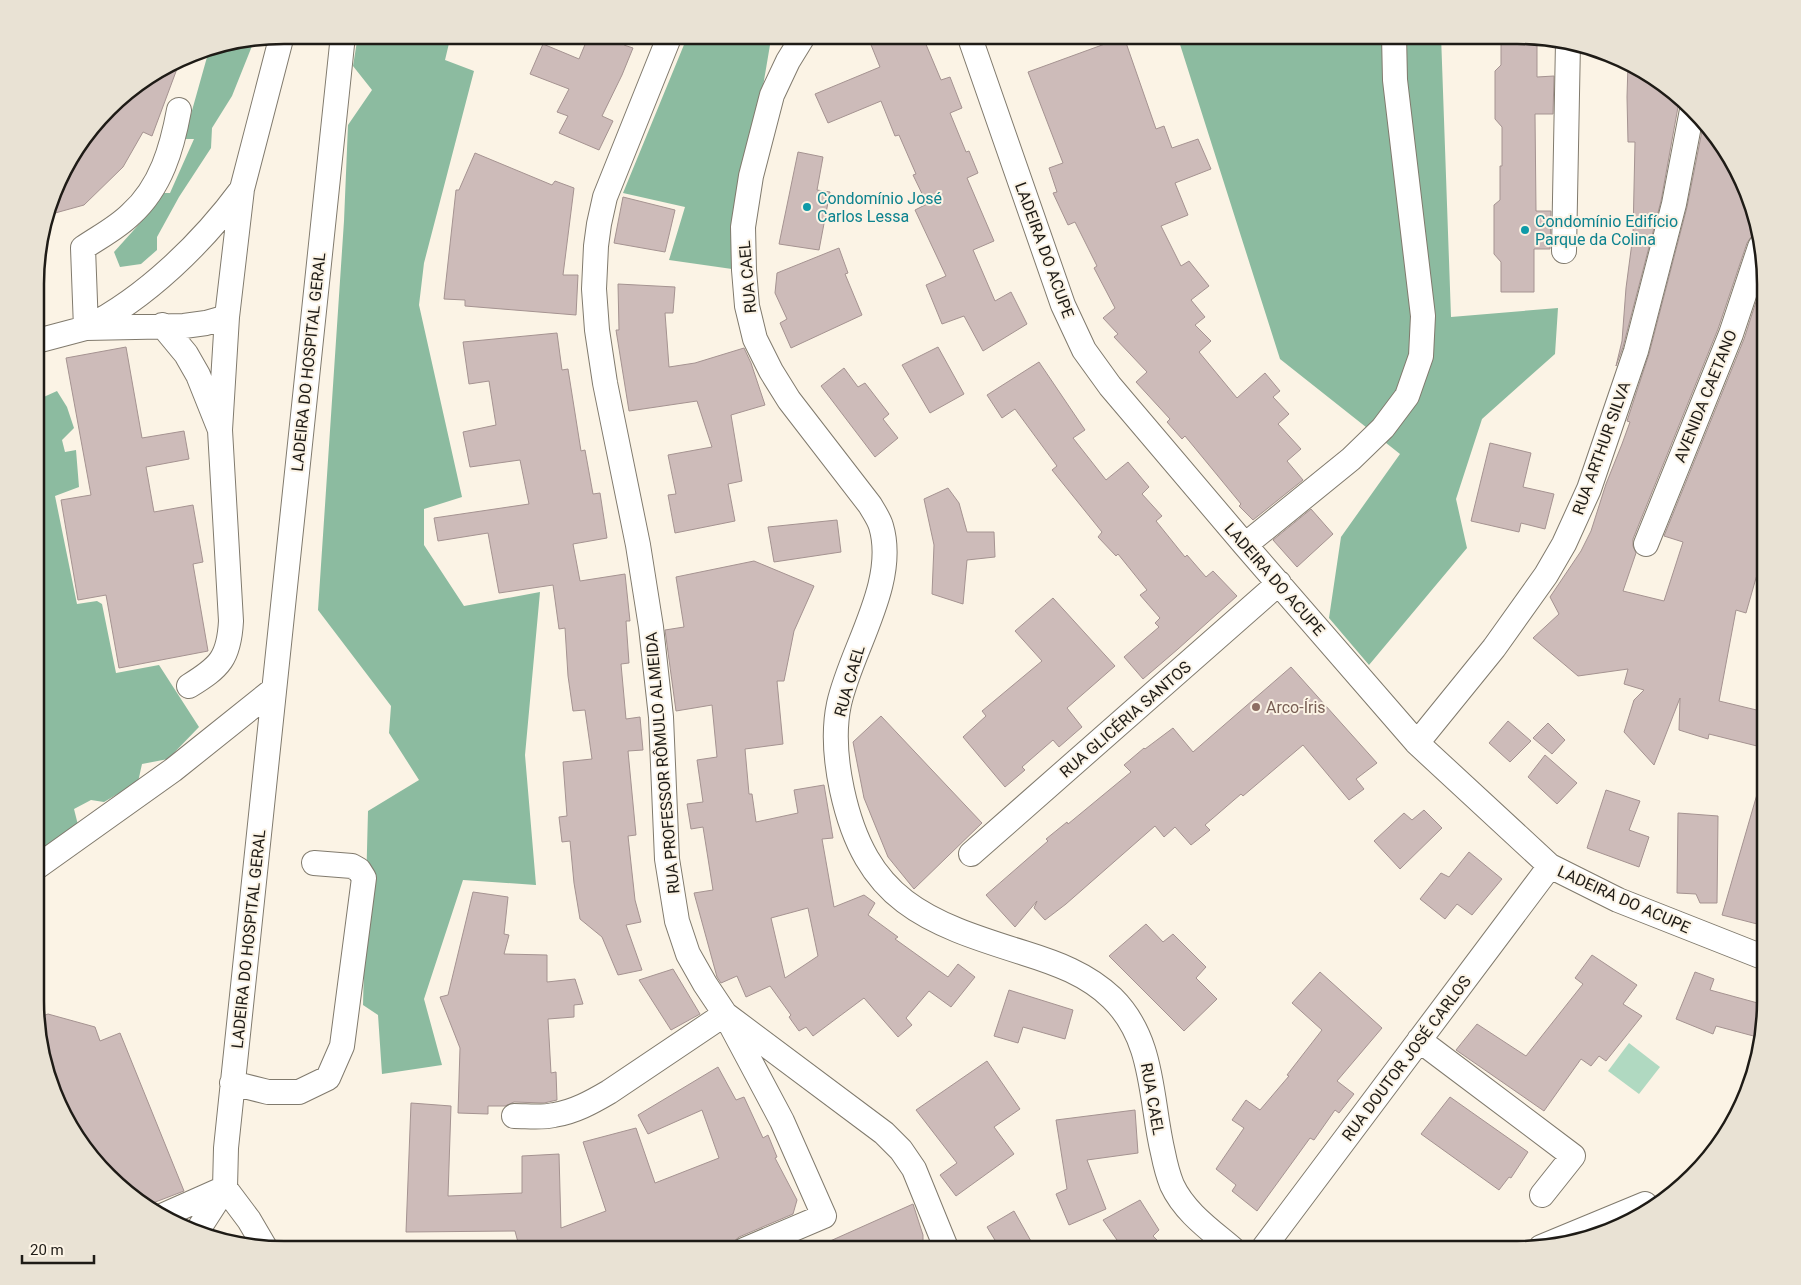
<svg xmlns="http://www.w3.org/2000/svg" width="1801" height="1285" font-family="Roboto,sans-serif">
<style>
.green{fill:#b0d9c1}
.forest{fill:#8cbba0}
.building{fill:#cdbbb9;stroke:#a59391;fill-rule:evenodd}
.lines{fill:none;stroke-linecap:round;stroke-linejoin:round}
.minor-casing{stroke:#807a6d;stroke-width:26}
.minor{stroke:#fff;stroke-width:24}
.culture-dot{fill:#0f9aa8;stroke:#fbf3e5;stroke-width:2}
.education-dot{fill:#8d6e63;stroke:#fbf3e5;stroke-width:2}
.labels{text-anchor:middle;stroke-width:4;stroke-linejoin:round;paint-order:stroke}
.culture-label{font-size:16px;fill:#0d838f;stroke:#fbf3e5;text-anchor:start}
.street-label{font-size:16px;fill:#1e1b16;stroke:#fbf3e5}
.education-label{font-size:16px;fill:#785e54;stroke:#fbf3e5;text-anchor:start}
.rim{fill:none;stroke:#1e1b16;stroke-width:2.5}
</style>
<rect width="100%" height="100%" fill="#fbf3e5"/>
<path class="green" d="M1629,1043L1660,1067L1639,1094L1608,1071Z"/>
<path class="forest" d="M358,35H451L445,60L474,71L424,263L419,305L462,497L424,509V545L464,606L540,592L525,755L536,885L463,880L424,999L442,1065L382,1074L378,1015L363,1005L368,811L419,780L389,733L391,706L318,610L344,221L348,125L372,90L353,66Z
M688,35H746L770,45L732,269L669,260L685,207L623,193Z
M1177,35H1441L1451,317L1558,308L1555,354L1482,419L1456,499L1467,548L1369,665L1329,618L1341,537L1400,454L1280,359Z
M254,41L232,96L212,128L211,148L179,197L157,237V250L141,264L120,267L114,252L141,222L159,193H170L194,139H184L209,50Z
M57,391L67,407L74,428L62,440L65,452L76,450L79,487L55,496L77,604L97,601L102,604L116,673L159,665L199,727L168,759L142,764L138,782L104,802L91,800L74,809L78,825L37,857V509L40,510L42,479L37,435V400Z"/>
<path class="building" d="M589,35H628L624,45L633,48L622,75L602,116L613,121L599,150L559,133L568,116L557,112L569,89L530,74L543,44L579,59Z
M867,35H922L941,80L950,77L962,108L950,113L966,152L969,151L978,173L967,178L994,241L973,250L995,301L1011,292L1027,324L983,351L964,316L942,324L926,285L946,276L915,210L927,204L913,175L916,174L899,135L895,136L881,101L828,123L815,94L880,67Z
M1501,36H1537V77L1554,76L1553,114H1535L1536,211H1551L1550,249H1534V292H1501V262L1494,254V205L1500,200V166H1502V127L1495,119V71L1501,65Z
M1124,37L1156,129L1164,126L1172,148L1198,139L1211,169L1175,183L1188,215L1161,226L1181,266L1189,261L1209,286L1191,300L1205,317L1195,325L1211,341L1199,352L1237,398L1265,373L1280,391L1273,397L1289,414L1278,424L1301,449L1287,461L1303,480L1253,520L1239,506L1241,504L1185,436L1182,439L1167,422L1170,419L1136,382L1147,372L1114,337L1118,334L1103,318L1115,308L1094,268L1097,266L1075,222L1068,225L1053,193L1057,192L1049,168L1063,163L1028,72Z
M181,58L152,136L143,132L123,167L84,205L48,215L61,173L119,97Z
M1628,64L1669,86L1683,100L1678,107L1661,201L1623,347L1616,366L1622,341L1626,288L1633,235L1635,142H1628L1627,97Z
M1704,121L1715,132L1740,173L1757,234L1751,237L1747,243L1718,329L1633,539V546L1636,553L1623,591L1664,601L1683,542L1664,536L1744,339L1765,274V551L1756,578L1746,613L1736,610L1719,701L1765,712V748L1709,734L1708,739L1679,730L1680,698L1654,765L1624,732L1634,700L1644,690L1624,684L1628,669L1578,676L1533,638L1559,614L1550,597L1581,551L1591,531L1606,484L1622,444L1630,422L1627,421L1649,354L1687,207Z
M798,152L823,157L817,190L830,192L819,250L779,244Z
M475,153L552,185L555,181L574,188L563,275H578L576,315L465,306V300L444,299L456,190H459Z
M623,197L675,210L665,252L614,243Z
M839,248L848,273L845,274L862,315L791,348L780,323L787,319L775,293L777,273Z
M618,284L675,287L673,313H665L669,367L695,363L744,348L751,363L765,405L731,415L742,481L728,484L735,521L675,533L668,495L676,494L668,455L712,447L697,401L629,411L616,330H619Z
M557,333L562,370L568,369L581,451L585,450L593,494L600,493L607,538L573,544L580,581L625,574L630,621H626L629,663L621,664L626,719L640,717L643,750L628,751L636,835L628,836L635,900L641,922L626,925L642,970L618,975L602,937L580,919L574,883L570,841L562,842L559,817L567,816L563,762L592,759L585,710L573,711L568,676L565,628L559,629L553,585L499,593L488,533L438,541L434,518L529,504L520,460L470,467L463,432L496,425L489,381L469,384L463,342Z
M126,347L142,438L184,431L189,459L146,467L154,512L193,505L203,562L193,564L208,651L119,668L106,595L78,600L61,500L91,495L66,358Z
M938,347L964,394L930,413L902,365Z
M1039,362L1085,430L1073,438L1106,480L1128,462L1149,487L1142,494L1162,516L1156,521L1185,557L1187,555L1206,577L1213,571L1237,596L1178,649L1143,679L1124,657L1159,627L1155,623L1160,618L1140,595L1147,590L1118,554L1116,556L1098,537L1102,532L1052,470L1057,466L1015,409L1002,418L987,395Z
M844,368L858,387L865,383L889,414L883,419L898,438L875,457L821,386Z
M1490,443L1531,453L1523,487L1554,494L1545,529L1521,523L1519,532L1471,521Z
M948,488L959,503L967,532H994L995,557L967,560L963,604L932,594L934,545L924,499Z
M1311,509L1333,534L1297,567L1273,540Z
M837,520L841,552L774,562L768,527Z
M754,561L814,586L794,631L784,681H777L783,744L745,749L749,794H752L756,822L798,813L794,790L824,785L833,838L822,839L834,907L864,895L875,903L868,915L898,937L895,939L948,977L958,964L975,977L951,1007L929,991L906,1018L912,1025L898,1037L864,998L813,1036L806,1027L799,1031L789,1017L791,1015L770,986L746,997L737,976L721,983L717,977L694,893L713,890L703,827L691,829L687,804L703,802L697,760L717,757L712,705L676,711L665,630L684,627L676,577ZM808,908L818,956L785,978L771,918Z
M1053,598L1115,666L1067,708L1082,727L1059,747L1053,740L1022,767L1025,770L1005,787L963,737L986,716L982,711L1042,661L1015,631Z
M1291,667L1377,763L1356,779L1364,789L1349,800L1303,745L1243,796L1241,794L1205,825L1210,830L1191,845L1175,827L1164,837L1155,826L1066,904L1045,920L1034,908L1037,901L1015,927L986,895L1048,841L1046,839L1067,822L1068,824L1131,772L1124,765L1144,748L1145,749L1173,728L1193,752Z
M881,716L982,823L914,889L888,857L864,798L853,742Z
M1508,721L1531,741L1510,762L1489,743Z
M1548,723L1565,740L1552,754L1533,738Z
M1545,755L1577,783L1557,804L1528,777Z
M1760,784L1765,785V926L1722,915Z
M1606,790L1640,801L1629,830L1649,837L1639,867L1587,848Z
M1424,810L1442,828L1400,869L1374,841L1404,813L1412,820Z
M1678,813L1718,816L1717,903H1700L1696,894L1677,893Z
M1469,852L1502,879L1472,915L1457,904L1445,919L1420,899L1441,873L1449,877Z
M473,892L508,897L504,934L509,935L504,954L547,955V982L575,979L583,1004L574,1005V1017L548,1019L551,1073L556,1072L557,1100L544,1103L514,1102L505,1106H488V1114L458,1113L460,1048L440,997L448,995Z
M1146,924L1163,942L1173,934L1206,967L1196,978L1217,999L1184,1031L1109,956Z
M1592,955L1637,985L1623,1004L1642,1016L1606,1061L1599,1056L1591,1066L1581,1059L1544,1111L1456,1050L1477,1024L1526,1056L1583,984L1575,978Z
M673,969L700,1014L671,1030L639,980Z
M1320,972L1382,1028L1337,1081L1354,1094L1339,1113L1335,1110L1314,1140L1310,1138L1257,1211L1232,1191L1236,1185L1216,1169L1244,1128L1232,1120L1246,1100L1260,1110L1289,1076L1287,1075L1322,1030L1292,1003Z
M1695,972L1714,979L1710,990L1765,1005V1018L1761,1038L1716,1026L1713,1034L1676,1019Z
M1009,990L1073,1010L1065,1039L1023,1027L1018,1043L994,1036Z
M48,1014L95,1027L100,1041L120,1033L184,1191L145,1206L132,1199L68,1126L37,1034V1018Z
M987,1061L1020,1109L994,1127L1014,1154L956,1196L940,1175L957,1163L916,1110Z
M718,1067L736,1100L744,1097L763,1138L768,1135L777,1157L775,1158L797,1200L793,1214L739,1237L733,1242L730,1250H520L515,1231L406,1232L411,1103L451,1106L448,1196L522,1193V1156L559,1154L561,1228L606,1211L583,1142L636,1128L655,1183L719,1158L702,1110L648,1134L638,1115Z
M1450,1097L1528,1152L1511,1178L1509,1177L1499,1190L1421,1134Z
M1135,1110L1138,1153L1087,1160L1106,1209L1069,1225L1056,1194L1067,1189L1056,1120Z
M1140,1200L1159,1230L1153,1236L1167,1250H1124L1103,1220Z
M913,1204L923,1235V1242L908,1250H810Z
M1014,1211L1036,1250H1001L987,1227Z"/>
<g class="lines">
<defs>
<path id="minor" d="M670,35L605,197L599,224L596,246L594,289L597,330L605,383L638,545L651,627L661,717L667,859L677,921L688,954L705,984L725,1014L884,1133L901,1150L914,1169L947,1250
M804,35L788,61L772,95L751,176L743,227L744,270L747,306L755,339L771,371L789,400L870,505C874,512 879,519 881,526C898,583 851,649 839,704C833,732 836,762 842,790C866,901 925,922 1024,953C1056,963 1087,974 1112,998C1155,1040 1150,1099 1163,1153C1165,1163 1168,1175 1172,1185C1185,1213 1212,1231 1234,1250
M969,35L1063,305L1084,350L1110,386L1245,545L1417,743L1550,866L1618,900L1765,958
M179,110C172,148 161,187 131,214C117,228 99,237 83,248L86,328C146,298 203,242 242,189
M1564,251L1568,42
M162,325L186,354L198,375L220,430L231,621C229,658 220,667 189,686
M37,341L86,328L184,326L206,323L227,317
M220,430L227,317L242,189L282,35
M1646,544L1731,334L1760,247
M1245,545L1351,459L1383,428L1407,396L1421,356L1423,316L1395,80L1394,35
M1417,743L1494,648L1546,575L1564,544L1589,489L1636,351L1674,204L1692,110
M971,854L1279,583
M37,867L173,770L273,690
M1419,1040L1573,1156L1542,1195
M232,1083L268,1092H299L328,1078L342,1046L364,878L359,870L352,866L314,863
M514,1116C527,1116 542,1118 554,1115C574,1112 592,1102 609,1092L725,1014L782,1121L824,1216L744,1250
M225,1188L249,1220L266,1249
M162,1216L225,1188
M196,1233L225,1188L226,1148L343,35
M1541,1247L1645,1204
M1262,1250L1550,866"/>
</defs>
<use href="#minor" class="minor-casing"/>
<use href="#minor" class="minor"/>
</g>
<g class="culture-dot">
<circle cx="807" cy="207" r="5"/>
<circle cx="1525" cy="230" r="5"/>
</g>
<circle class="education-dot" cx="1256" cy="707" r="5"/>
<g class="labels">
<g class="culture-label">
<text x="817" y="204">Condomínio José<tspan x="817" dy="18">Carlos Lessa</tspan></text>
<text x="1535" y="227">Condomínio Edifício<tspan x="1535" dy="18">Parque da Colina</tspan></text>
</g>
<g class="street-label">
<text transform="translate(1045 250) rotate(70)" y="6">LADEIRA DO ACUPE</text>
<text transform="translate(747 277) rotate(-95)" y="6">RUA CAEL</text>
<text transform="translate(308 362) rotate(-84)" y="6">LADEIRA DO HOSPITAL GERAL</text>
<text transform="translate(1705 396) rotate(-68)" y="6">AVENIDA CAETANO</text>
<text transform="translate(1601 448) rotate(-70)" y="6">RUA ARTHUR SILVA</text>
<text transform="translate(1275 579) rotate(49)" y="6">LADEIRA DO ACUPE</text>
<text transform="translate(849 681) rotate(-74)" y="6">RUA CAEL</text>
<text transform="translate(1125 719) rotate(-41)" y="6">RUA GLICÉRIA SANTOS</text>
<text transform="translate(662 763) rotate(-95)" y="6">RUA PROFESSOR RÔMULO ALMEIDA</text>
<text transform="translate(1624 899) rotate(24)" y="6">LADEIRA DO ACUPE</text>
<text transform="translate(248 939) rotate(-84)" y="6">LADEIRA DO HOSPITAL GERAL</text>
<text transform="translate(1406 1058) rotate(-53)" y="6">RUA DOUTOR JOSÉ CARLOS</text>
<text transform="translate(1153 1099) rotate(80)" y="6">RUA CAEL</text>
</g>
<g class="education-label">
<text x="1266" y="713">Arco-Íris</text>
</g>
</g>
<path d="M0 0H1801V1285H0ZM284 44H1517A240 240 0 0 1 1757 284V1001A240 240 0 0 1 1517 1241H284A240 240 0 0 1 44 1001V284A240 240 0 0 1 284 44Z" fill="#e9e2d4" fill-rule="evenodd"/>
<path class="rim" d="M284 44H1517A240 240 0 0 1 1757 284V1001A240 240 0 0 1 1517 1241H284A240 240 0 0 1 44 1001V284A240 240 0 0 1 284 44Z"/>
<path d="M22 1255v8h72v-8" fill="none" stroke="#1e1b16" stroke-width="2.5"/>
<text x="30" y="1255" font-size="15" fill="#1e1b16" stroke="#fbf3e5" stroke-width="4" paint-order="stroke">20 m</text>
</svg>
